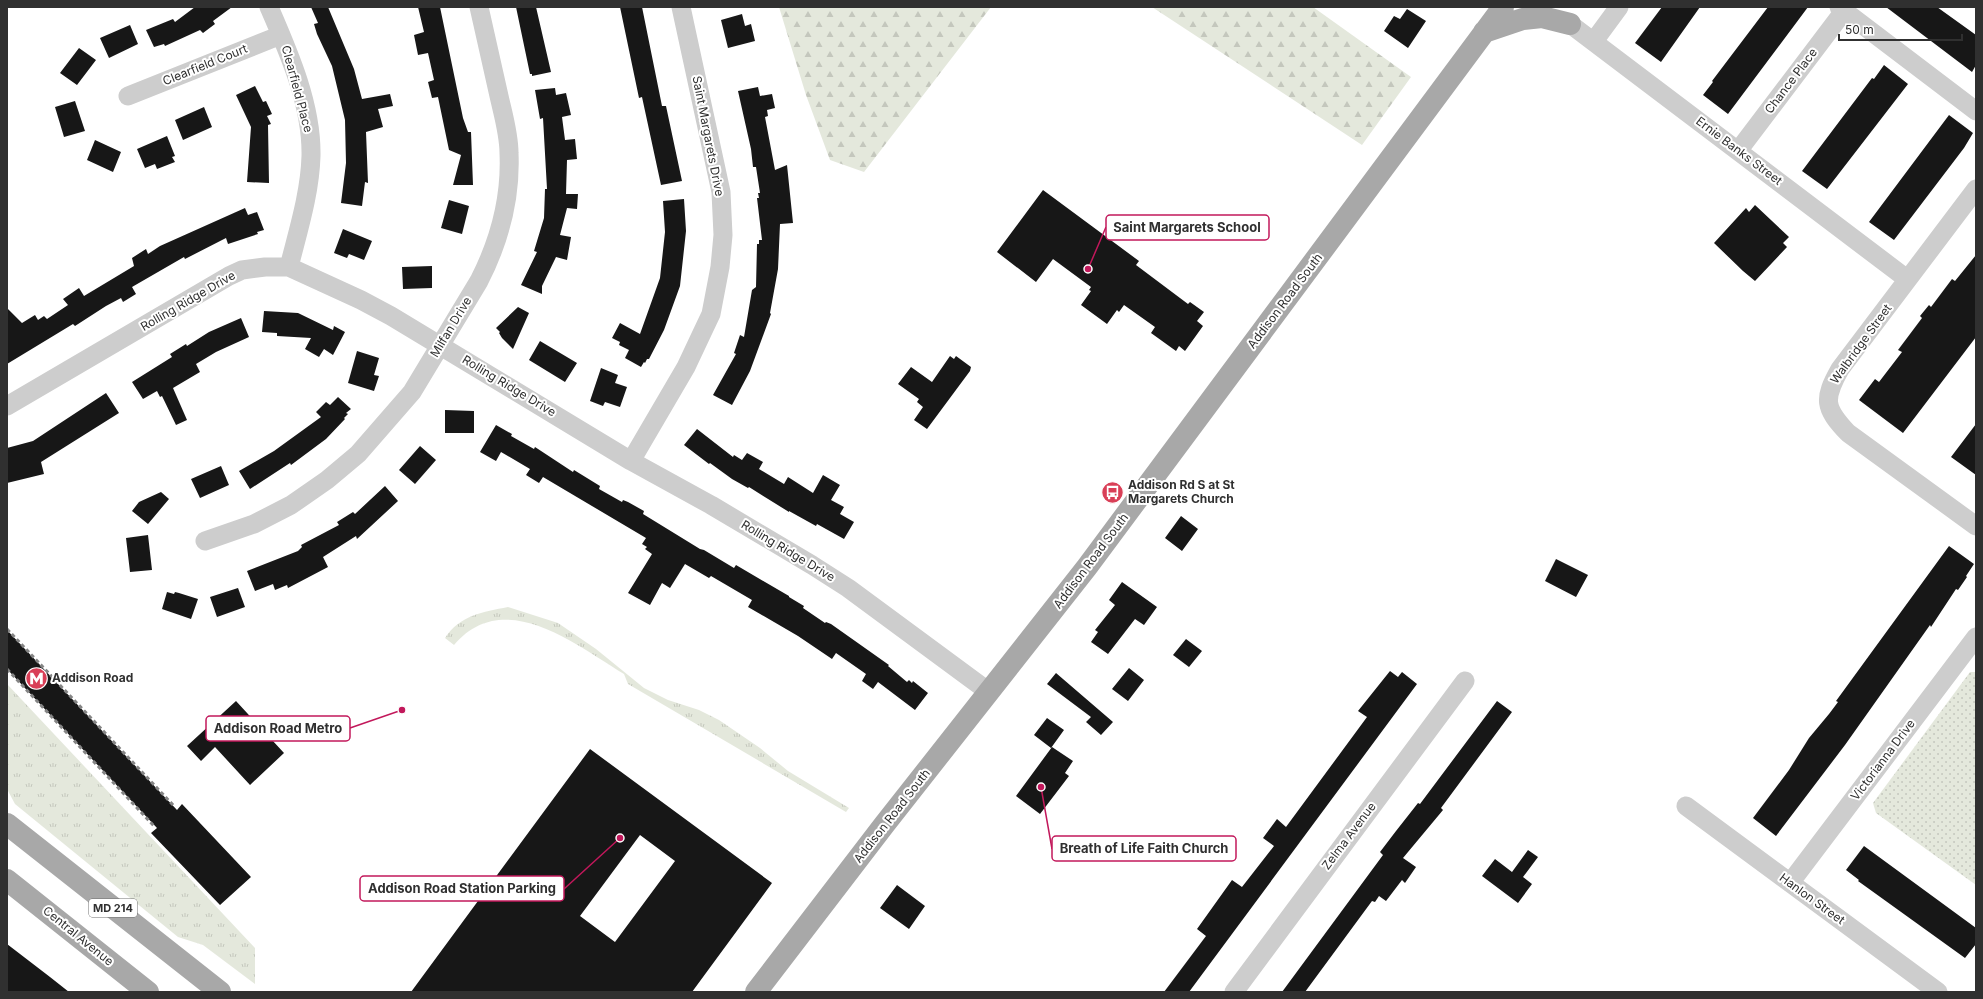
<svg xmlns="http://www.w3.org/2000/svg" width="1983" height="999" font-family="Inter,sans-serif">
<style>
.grass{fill:url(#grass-tufts)}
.forest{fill:url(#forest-firs)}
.park{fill:url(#park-dots)}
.building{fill:#171717;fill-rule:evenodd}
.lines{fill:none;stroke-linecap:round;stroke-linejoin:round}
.minor{stroke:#cdcdcd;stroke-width:19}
.major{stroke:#a8a8a8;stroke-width:22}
.rail{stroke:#858585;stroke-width:3;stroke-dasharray:4 3;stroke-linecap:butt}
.labels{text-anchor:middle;stroke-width:4;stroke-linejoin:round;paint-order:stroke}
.shield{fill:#fff;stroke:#6e6e6e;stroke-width:1}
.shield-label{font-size:11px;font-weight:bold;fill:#303030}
.street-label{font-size:12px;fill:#303030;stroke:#fff}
.poi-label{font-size:12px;font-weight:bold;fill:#303030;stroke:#fff;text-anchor:start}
.leader{fill:none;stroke:#c2185b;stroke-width:1.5}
.callout-dot{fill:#c2185b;stroke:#fff;stroke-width:1.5}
.callout{fill:#fff;stroke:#c2185b;stroke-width:1.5}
.callout-label{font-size:13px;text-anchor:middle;font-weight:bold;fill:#303030}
</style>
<defs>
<pattern id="grass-tufts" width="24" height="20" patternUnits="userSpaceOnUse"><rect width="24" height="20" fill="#e4e8dc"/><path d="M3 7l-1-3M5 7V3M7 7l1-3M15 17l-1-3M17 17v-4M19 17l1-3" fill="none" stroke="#c4c7bd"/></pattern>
<pattern id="forest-firs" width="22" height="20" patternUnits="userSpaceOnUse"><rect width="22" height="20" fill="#e4e8dc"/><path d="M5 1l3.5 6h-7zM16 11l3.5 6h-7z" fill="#c4c7bd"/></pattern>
<pattern id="park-dots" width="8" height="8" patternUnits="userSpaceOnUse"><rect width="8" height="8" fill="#e4e8dc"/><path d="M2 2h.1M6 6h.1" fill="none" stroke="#c4c7bd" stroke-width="1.8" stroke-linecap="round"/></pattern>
</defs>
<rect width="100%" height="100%" fill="#fff"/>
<path class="grass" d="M508,607L558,623L596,649L644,688L668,700L699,710L719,720L760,748L788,771L849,808L846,812L628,684L624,674C576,645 504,586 454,645L445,638C460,615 483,612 508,607Z
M7,684L255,948V984L203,945L178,937L15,804L7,789Z"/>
<path class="forest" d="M779,7H991L864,172L830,160L806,95Z
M1152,7H1313L1411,77L1362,145Z"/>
<path class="park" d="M1970,672H1976V885L1876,813L1873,803Z"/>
<path class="building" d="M195,7H232L213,21L215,24L203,33L200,30L165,46L164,44L154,47L146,30L173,19L175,22Z
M311,7H328L354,69L362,99L390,94L393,106L378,109L383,127L366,132L368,183L365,182L362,206L341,203L346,163L345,120L332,66L317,34L314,24L318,23Z
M418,7H440L463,118L468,132H471L473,185H453L461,155L449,150L438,97L432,98L428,82L434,80L428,53L418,55L414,35L424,32Z
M516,7H536L551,72L532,76V74H530Z
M620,7H642L662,106H666L682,181L661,185L642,97L639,98Z
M1662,7H1700L1661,62L1635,43Z
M1768,7H1808L1728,114L1703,95L1713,82L1712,81Z
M1886,7H1937L1976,35V65L1972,72Z
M1407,9L1426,21L1408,48L1384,31L1394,16L1400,19Z
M742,14L745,26L751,24L755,41L728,48L721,20Z
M130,25L138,44L109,58L100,38Z
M79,48L96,60L77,85L60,73Z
M1884,65L1908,84L1827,189L1802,171L1872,78L1874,79Z
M255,86L263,102L266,101L272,114L267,116L271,124L268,125L269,183L247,182L251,127L236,95Z
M758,87L760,96L772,94L775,108L767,110L768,116L765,117L775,170L787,165L793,223L780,224L778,269L770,313L771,314L750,371L732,405L713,395L736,354L734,353L740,335L744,337L752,290L756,287L757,244H759V240H762L757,198H759L758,193H760L756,167H753L751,149L738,91Z
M555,88L556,95L566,93L571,115L562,117L565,140L575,139L577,159L567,160L566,194H578L577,209L567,208L560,235L571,237L567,260L556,257L542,286V294L521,285L537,252L534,251L544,218L545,189H547L543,118L540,119L535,90Z
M75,101L85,131L64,137L55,107Z
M204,107L212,127L183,140L175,120Z
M1949,115L1973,133L1964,148L1894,240L1869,222Z
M167,136L175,156L172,157L175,162L157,169L155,164L145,168L137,149Z
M95,140L121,152L113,172L87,160Z
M1043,190L1139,261L1136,265L1188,304L1190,302L1204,312L1197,321L1203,326L1185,351L1179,346L1176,351L1151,333L1155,327L1124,305L1119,312L1117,310L1107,324L1081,305L1091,291L1089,290L1091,287L1053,259L1036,282L997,252Z
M684,199L686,231L680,286L664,330L649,359H647L645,363L644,362L641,367L625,358L629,350L619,345L620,342L612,338L620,323L640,334L660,278L665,232L663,201Z
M449,200L469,206L462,234L441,228Z
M1755,205L1789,237L1783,243L1787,247L1755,281L1743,271L1714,243L1746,208L1749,212Z
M245,208L248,215L257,212L264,230L257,232L258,234L228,244L226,238L185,259L184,257L132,287L136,294L123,302L121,298L106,306L75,326L73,324L7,364V308L22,323L35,315L38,320L44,316L47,319L68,305L63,299L79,288L84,296L134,266L132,258L146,249L148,254L160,246Z
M343,229L372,241L364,260L349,254L347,258L334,253Z
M1976,255V337L1903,433L1859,400L1875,379L1879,382L1902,352L1898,350L1922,318L1920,316L1929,305L1931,307L1952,279L1955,281Z
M432,266V288L403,289L402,267Z
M518,307L529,313L513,349L502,338L499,333L500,332L496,328Z
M264,311L298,313L333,330L334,326L345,332L333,355L324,349L319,357L305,349L311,338L277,336V333L262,332Z
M241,318L249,337L216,352L196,364L200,372L173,388L187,420L176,425L162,396L160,397L157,391L143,399L132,382L172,357L170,354L186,344L187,346L209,332Z
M540,341L577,363L565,382L529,360Z
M357,351L379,358L374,375L379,376L374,391L348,383Z
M950,356L954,359L956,356L971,367L970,371L927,429L914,420L923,407L917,402L919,399L898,384L911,367L932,382Z
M601,368L618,375L615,383L627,387L620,407L605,402L603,406L590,401Z
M106,393L119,413L41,462L44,474L7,483V448L33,441Z
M338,397L351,409L346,413L348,414L344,418L345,419L326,439L291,465L290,463L250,489L239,471L274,451L321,417L316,412L326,402L330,405Z
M445,410L474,411V433H445Z
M1976,424V475L1951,457Z
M496,425L512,434L511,436L534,449L535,447L573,472L574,470L600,486L599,489L622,502L623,500L628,502L644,511L643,514L700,549L704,550L734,568L736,565L789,596V597L804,606L803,608L825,623L826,622L831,624L889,665L888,666L907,682L909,680L912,683L913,681L928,693L915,710L878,682L873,689L862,681L866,674L836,653L832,659L798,636L748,607L752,600L711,576L709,578L685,564L670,588L662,583L650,605L628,593L652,554L645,549L647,547L642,544L646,538L543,477L539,483L526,475L530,469L501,452L496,461L480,452Z
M697,429L733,457L734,455L742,460L747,453L763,462L759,469L784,484L788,477L813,493L823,475L840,485L831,500L844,507L840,514L854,522L844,539L817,524L816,526L789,511V512L749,487L748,488L732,479L710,463L709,464L684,445Z
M420,446L436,460L415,484L399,470Z
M221,466L229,485L200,498L191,479Z
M385,486L398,501L357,539L356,536L323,557L328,567L288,588L287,585L275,590L273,584L255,591L247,571L298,551L302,547L301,545L339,525L337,522L353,512L355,514Z
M161,492L169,499L148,524L132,511L139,502Z
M1181,516L1198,529L1182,551L1165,538Z
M148,535L152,570L130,572L126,538Z
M1949,546L1974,564L1966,576L1967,577L1958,590L1956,589L1931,627L1930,625L1845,745L1776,836L1753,818L1789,770L1809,738L1829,714L1838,702L1836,701Z
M1556,559L1588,575L1576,597L1545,581Z
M1122,582L1157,607L1144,625L1135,619L1108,654L1091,642L1098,632L1095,630L1115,605L1109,600Z
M238,588L245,607L217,617L210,597Z
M167,592L174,594L175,592L179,593L198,599L191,619L162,609Z
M7,630L177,810L182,804L251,877L220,905L151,833L157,828L7,669Z
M1186,639L1202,651L1189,667L1173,655Z
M1129,668L1144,680L1128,701L1112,689Z
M1390,671L1398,677L1402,672L1417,684L1189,992H1164L1206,936L1197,929L1232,880L1242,887L1274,846L1263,838L1277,819L1286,827L1367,717L1358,711Z
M1056,673L1113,722L1101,735L1086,722L1091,717L1047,684Z
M236,701L284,753L250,785L215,747L201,761L187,746Z
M1497,701L1512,712L1441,808L1443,810L1403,858L1416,867L1405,883L1402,880L1386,901L1379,896L1375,902L1372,901L1305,992H1282L1383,855L1380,852L1396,831L1418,803L1420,804Z
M1047,718L1064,730L1051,748L1034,735Z
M1052,747L1073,761L1065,773L1069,776L1040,814L1016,796Z
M590,749L772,883L692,992H411ZM640,835L675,861L615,942L580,916Z
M1864,846L1976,928V944L1965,958L1858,881L1859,880L1846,870Z
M1528,850L1538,857L1523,877L1532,884L1518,903L1482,876L1495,859L1512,872Z
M897,885L925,906L909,929L880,908Z
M7,944L50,977L69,992H7Z"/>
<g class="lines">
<path class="minor" d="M269,7C289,53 312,105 311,156C310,193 298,231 289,267
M1839,7L1976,111
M1570,24L1907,279
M1594,41L1619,7
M128,96L281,35
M1738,151L1844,11
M1976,189L1840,369C1823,399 1824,408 1848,433L1976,526
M7,406L229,276L242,270L265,267H289L361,300L391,316L631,461L711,505L812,565L848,588L989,692
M631,461L686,367L702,333L711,314L720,267L723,235L721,192L681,7
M205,541L254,524L291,505L327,480L358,454L412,392L479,281C499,242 511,197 509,153C509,134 503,114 499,96C492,66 486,37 479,7
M1686,806L1938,992
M1790,883L1976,637
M1234,992L1465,681"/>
<path class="major" d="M1484,32L1523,19L1542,17L1570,24
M7,824L220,992
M7,880L148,992
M756,992L884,825L1087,567L1503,7"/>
<path class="rail" d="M7,629L174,806
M7,669L154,826"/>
</g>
<defs>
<symbol id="bus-disc" viewBox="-11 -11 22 22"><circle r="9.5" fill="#d93f57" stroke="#fff"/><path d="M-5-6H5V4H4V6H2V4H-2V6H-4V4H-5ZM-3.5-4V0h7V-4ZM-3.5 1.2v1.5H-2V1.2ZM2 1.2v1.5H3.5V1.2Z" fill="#fff"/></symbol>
<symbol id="metro-disc" viewBox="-11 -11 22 22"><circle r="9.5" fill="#d93f57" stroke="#fff"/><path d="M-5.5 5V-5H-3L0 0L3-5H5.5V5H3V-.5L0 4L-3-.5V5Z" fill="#fff"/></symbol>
</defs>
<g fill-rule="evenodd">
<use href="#bus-disc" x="1100" y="480" width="25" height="25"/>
<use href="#metro-disc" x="24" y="666" width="25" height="25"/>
</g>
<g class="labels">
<rect class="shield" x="89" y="899" width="48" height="18" rx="3"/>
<g class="shield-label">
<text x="113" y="912">MD 214</text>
</g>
<g class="street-label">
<text transform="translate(205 65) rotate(-22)" y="4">Clearfield Court</text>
<text transform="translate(1791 81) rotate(-53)" y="4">Chance Place</text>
<text transform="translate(297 89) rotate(75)" y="4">Clearfield Place</text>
<text transform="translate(708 136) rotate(79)" y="4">Saint Margarets Drive</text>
<text transform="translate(1739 151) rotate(37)" y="4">Ernie Banks Street</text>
<text transform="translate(188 301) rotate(-30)" y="4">Rolling Ridge Drive</text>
<text transform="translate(1285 301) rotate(-53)" y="4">Addison Road South</text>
<text transform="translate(451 327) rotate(-59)" y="4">Milfan Drive</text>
<text transform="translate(1861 344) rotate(-54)" y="4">Walbridge Street</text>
<text transform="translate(509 386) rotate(31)" y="4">Rolling Ridge Drive</text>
<text transform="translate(788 551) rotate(31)" y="4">Rolling Ridge Drive</text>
<text transform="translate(1091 561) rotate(-53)" y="4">Addison Road South</text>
<text transform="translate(1883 760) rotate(-53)" y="4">Victorianna Drive</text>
<text transform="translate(892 816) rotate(-52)" y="4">Addison Road South</text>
<text transform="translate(1349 836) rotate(-53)" y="4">Zelma Avenue</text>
<text transform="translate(1812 899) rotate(36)" y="4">Hanlon Street</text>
<text transform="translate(78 936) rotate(39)" y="4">Central Avenue</text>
</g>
<g class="poi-label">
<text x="1128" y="489">Addison Rd S at St<tspan x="1128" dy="14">Margarets Church</tspan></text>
<text x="52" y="682">Addison Road</text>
</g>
</g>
<path class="leader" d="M1088 269L1106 227M402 710L350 728M1041 787L1052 849M620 838L564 889"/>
<g class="callout-dot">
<circle cx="1088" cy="269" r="4"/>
<circle cx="402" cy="710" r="4"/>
<circle cx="1041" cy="787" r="4"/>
<circle cx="620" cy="838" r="4"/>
</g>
<g class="callout">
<rect x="1106" y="215" width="163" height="25" rx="4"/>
<rect x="206" y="716" width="144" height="25" rx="4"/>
<rect x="1052" y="836" width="184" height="25" rx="4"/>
<rect x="360" y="876" width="204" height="25" rx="4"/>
</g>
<g class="callout-label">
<text x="1187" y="232">Saint Margarets School</text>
<text x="278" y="733">Addison Road Metro</text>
<text x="1144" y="853">Breath of Life Faith Church</text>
<text x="462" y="893">Addison Road Station Parking</text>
</g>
<rect width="1983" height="999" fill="none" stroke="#303030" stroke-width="16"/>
<path d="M1839 34v6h123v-6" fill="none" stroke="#303030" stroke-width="2"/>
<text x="1845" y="34" font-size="12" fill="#303030" stroke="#ffffff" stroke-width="3" paint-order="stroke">50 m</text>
</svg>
